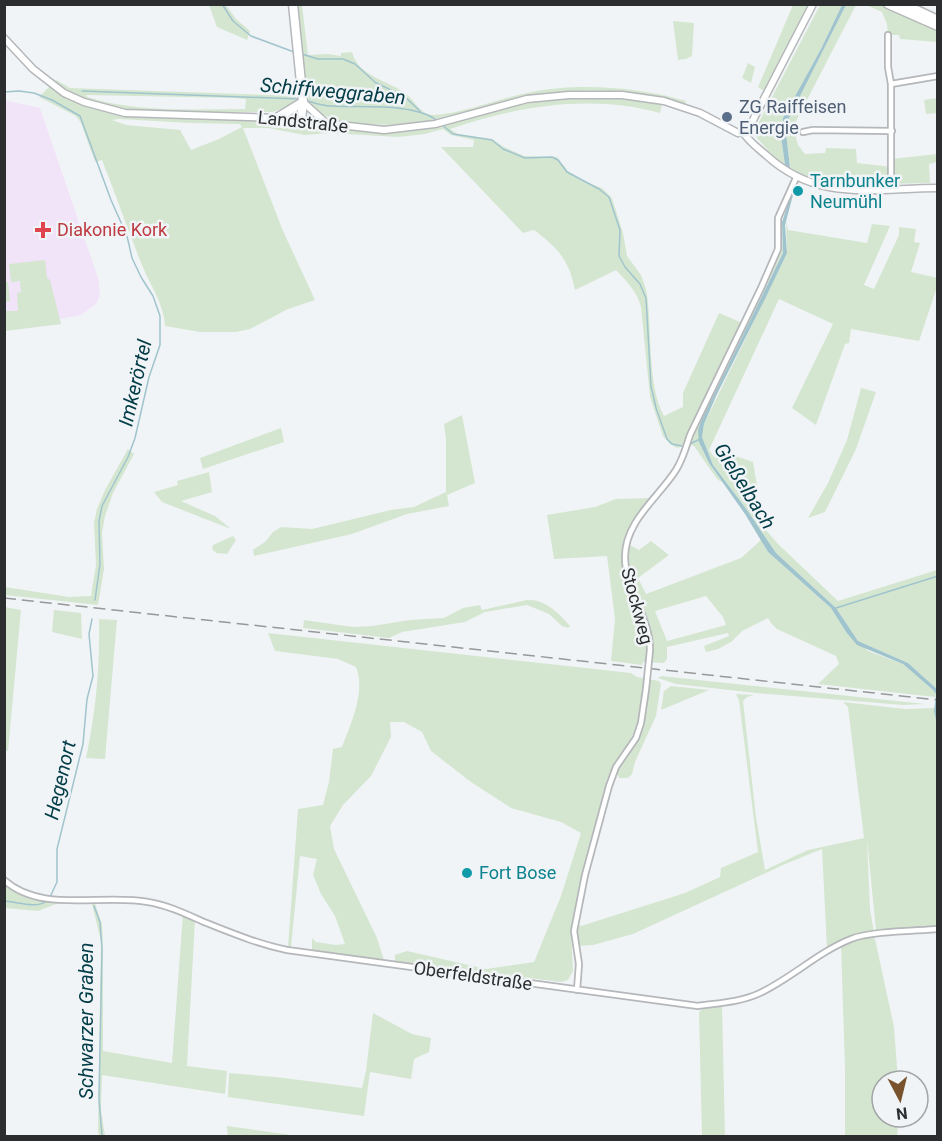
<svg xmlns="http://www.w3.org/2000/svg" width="942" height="1141" font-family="Roboto,sans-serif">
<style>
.medical{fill:#f2e4f8}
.green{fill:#d4e6d0;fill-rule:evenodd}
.water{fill:#a0c4cd}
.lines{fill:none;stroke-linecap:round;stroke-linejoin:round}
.stream{stroke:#a0c4cd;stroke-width:1.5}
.street-casing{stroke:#b5b7ba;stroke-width:8}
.secondary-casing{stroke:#b5b7ba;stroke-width:9}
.highway-casing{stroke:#b5b7ba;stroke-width:11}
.street{stroke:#fff;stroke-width:4.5}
.secondary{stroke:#fff;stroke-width:6}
.highway{stroke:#fff;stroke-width:8}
.rail{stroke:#969899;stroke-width:1.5;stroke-dasharray:12 6;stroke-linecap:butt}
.street-bridge-casing{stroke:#b5b7ba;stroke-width:8;stroke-linecap:butt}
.street-bridge{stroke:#fff;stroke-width:4.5}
.service-dot{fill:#5c6f8a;stroke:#f1f4f6;stroke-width:2}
.culture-dot{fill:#0f9aa8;stroke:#f1f4f6;stroke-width:2}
.health-dot{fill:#e0444e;stroke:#f1f4f6;stroke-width:2}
.labels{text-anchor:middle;stroke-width:5;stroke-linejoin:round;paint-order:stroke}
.service-label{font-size:18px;fill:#4e5e75;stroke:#f1f4f6;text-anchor:start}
.street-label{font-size:18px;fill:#2c2d2e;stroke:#f1f4f6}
.culture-label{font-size:18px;fill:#0d838f;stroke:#f1f4f6;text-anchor:start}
.health-label{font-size:18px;fill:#be3a42;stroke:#f1f4f6;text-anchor:start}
.water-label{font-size:20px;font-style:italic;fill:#023c47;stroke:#f1f4f6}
</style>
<rect width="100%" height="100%" fill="#f1f4f6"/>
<path class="medical" d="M4,100L40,108L98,278L100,295L96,304L81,315L60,319L61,324L5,331Z"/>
<path class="green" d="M209,5H226L236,19L250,31L247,40L217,27Z
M296,5H302L308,55L328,54L341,56V53L352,52C358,76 387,80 405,93C415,100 419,114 433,115C458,115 501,98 527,93C576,82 639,87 686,101L685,105C642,92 605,88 560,92C483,98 425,137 346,121C335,119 320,117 313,107C300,90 299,28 296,5Z
M793,5H808L764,91L758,87Z
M820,5H842L821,49L783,118L781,136L785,165L777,160L756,137L758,124Z
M846,5H856L793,127L798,145L805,154L825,153L826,148L856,149L857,163L892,167V159L937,154V162L929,164L930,183L839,185L813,180L790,168L786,133L788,120Z
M866,5H881L937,31V42L900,39L899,35H888L887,24L882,12Z
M673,21L694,23L692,56L686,59L678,60Z
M748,63L755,67L751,83L742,78Z
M56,80L70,88L297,96L292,105L273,112H142L102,105L76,95L53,81ZM86,95L235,98L246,99L245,109C192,109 138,113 87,97Z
M50,86L83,105L121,116L281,122L387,133L436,127L506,107L569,97L614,98L651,101L662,105L660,113C591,94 517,106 450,129L458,134L492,139L504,147L524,156L557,157L568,171L585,182L602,188L612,198L623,233L627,256L641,275L646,289C653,326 646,383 664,416L683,407V393L719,313L745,324L776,263L781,249L780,220H782L783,253L699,426C697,448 711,466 723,483L717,479L694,446L690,444L677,448L670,444L663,436L650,397L641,307C637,291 627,282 616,270L575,290C569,260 558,248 534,230L523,233L441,147H473L474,140L451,135L443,129L425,134L398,137L329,133L305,135L268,128H243L283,231L315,300L288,309L250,329L236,332H200L165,326C164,304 150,285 142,265C128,231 116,195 102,160L95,162L81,123L76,116L39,97ZM119,119L190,123L240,124L242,127L219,139L191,150L180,130L126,125L112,120Z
M937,98V113L926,114L924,100Z
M786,221L788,230L867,243L872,224L890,226L864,285L874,289L899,235V227L916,229L914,242L920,243L911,272L938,278L937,287L919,341L851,329L849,343L845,344L816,425L792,408L833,324L779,299L709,450L715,458L721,451L753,462L758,491L751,505L755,511L753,515L778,544L838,601L937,570V689L908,663L858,641L836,608L776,553L747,510L713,465L702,437L704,424L787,253Z
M45,260L47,278L50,280L61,324L5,331V282H8L10,301L5,302L6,311H18L17,293L21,292L20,281L11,282L9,264Z
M861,388L876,392L856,449L825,512L808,518L828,483L847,440Z
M462,415L475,483L447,495L449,506L407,514L352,534L254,556L253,550L266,541L273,532L281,527L312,529L391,510L414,507L446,492V439L444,424Z
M281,428L284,442L203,469L200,458Z
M128,449L134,454L113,493L105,516L102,533L104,569L98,605L5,595V587L69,597L91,596L96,565L94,523L97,509L105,490Z
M209,472L212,492L181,501L215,516L231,529L162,502L154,492L178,485L177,481Z
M650,498L641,512L626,543L639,550L651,541L669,555L638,578L646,594L741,558L761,540L768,552L831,608L846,632L868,651L903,664L933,690L936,694L935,697L818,684L839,664L836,656L777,629L771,623L768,618L742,631L731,642L718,649L706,652L704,646L729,636L728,633L667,647V659L664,663L643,662L642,665L611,661L615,619L607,556L554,559L547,515L595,507L616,499ZM706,596L723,617L726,625L667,641L655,611Z
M233,536L236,540L227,554L216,553L212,549L213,545Z
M527,600C545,599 559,613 570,626L569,628L562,626L549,614L527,605L485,612L465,622L402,632L389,638L303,628L304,620L353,627L372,626L410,620L444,618L463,608L480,605L482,610Z
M5,607L21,610L8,751L4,750Z
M54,610L81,613L82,639L52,632Z
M99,619L117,620L105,759L86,758C96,711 100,666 99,619Z
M268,633L631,673L637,677L644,678L640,716L629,744L607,779L581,881L571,931L573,971L568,980L561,982L395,962V955L407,951L486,969L534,962L561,896L581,833L561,822L511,808L471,782L431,751L422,732L404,722H390L391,737L371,776L343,805L330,826L334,849L377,938L384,960L312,951V938L316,942L336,945L345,944L335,916L321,894L313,875L317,859L300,856L291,947H288L298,809L323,805L329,782L333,749L342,747C351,723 366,692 356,667L338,659L275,651Z
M661,676L925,704L903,705L756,693L676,684L658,678Z
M648,679L659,681L661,684L656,716L635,762L632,774L628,778H619L617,773C624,761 633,749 639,736C647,719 647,698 648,679Z
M671,686L709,690L661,710L664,691Z
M736,694L754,695L747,697L743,701L756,817L765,870L808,850L864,838L848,707L843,702L905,709L936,708L938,724L937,927L876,931L867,839L870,909L874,932L827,949L822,849L783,865L633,934L593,945L578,946L577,923L581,926L685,893L720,877L721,868L758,852L739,700Z
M4,883C26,901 48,901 74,901L56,904L38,911L5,908Z
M94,901L102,924L103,948V1051L172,1063L183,914L195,919L187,1066L227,1071L225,1094L102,1075L101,1110L105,1136H99L98,1131L101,941L92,904Z
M870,936L875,939L894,1027L898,1081H882V1117H899L897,1136H845V1068L841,945Z
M722,1004L725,1136H702L699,1012L704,1007Z
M373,1013L412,1034L431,1038L429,1052L414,1059L411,1079L370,1072L364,1116L228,1097L229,1073L276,1077L362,1088L366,1071Z
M227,1126L298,1136H228Z"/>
<path class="water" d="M842,5H846L788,120L786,133L790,168L785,165L781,136L783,118L821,49Z
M791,195H793L785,225L787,253L766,297L717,394L704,424L702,437L713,465L747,510L776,553L836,608L858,641L908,663L937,689V724L934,711L936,694L933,690L903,664L857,645L846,632L831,608L768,552L745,514L709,463L699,442L698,430L701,421L783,253L782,222Z"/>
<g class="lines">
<path class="stream" d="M222,4L233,21L251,36L294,52
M302,54L318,59H343L355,64L376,83L404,96L420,111
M82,91L300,99
M4,92L19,91L34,93L52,100L80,116L111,200L127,236L132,258L141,277L153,296L160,316V345L149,377L135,438L128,457L102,506L99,521L100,564L95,600
M308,101C315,103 323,106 331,106C360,108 414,102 438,121
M441,124L453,134L492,140L503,149L525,158L552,157L558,160L567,172L599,189L609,197L620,230L619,256L625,267L640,284L646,298L651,386L656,408L667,439L672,444L682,446
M690,444L700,439
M836,608L938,576
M50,897L57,882V849L83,744L87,699L93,676L89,634L92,619
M4,901C18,902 36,909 47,901
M94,906L100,922L102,949L99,1099L102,1136"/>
<defs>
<path id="street" d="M888,35V67L891,84
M803,132L813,130L892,131
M891,188V84L938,76
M650,650C650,617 625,590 625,557C625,521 659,497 676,470C683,459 686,447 690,435L761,288L778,249V218L796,178
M4,880C42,914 102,893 148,902C167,905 186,914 204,922C232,933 258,944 287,950L698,1006C719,1003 741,1002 760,993C792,978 818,952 851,939C871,931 915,931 938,929
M577,990L579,964L574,931L585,875L609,786L616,767L636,738L641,723L646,689"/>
<path id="secondary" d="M4,38L33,69L64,93L84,102L125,113L277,118L384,130L435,124L527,99L569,95H622L664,101L700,113L738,133L743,132C749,142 758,148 766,155C818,203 873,188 938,188
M303,102L326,123
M743,132L751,124L813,4"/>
<path id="highway" d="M293,4L303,102L301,120
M888,4L938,26
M904,4L938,20
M277,118L303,102"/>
</defs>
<use href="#street" class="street-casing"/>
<use href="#secondary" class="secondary-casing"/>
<use href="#highway" class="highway-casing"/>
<use href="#street" class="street"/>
<use href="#secondary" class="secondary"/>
<use href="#highway" class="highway"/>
<path class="rail" d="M4,598L938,700"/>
<defs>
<path id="street-bridge" d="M646,689L650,650"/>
</defs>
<use href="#street-bridge" class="street-bridge-casing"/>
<use href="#street-bridge" class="street-bridge"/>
</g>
<circle class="service-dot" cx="727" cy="117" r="6"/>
<g class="culture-dot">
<circle cx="798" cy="191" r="6"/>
<circle cx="467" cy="873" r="6"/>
</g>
<path class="health-dot" d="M40 221h6v6h6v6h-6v6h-6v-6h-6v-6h6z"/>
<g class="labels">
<g class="service-label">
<text x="739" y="113">ZG Raiffeisen<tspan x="739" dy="21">Energie</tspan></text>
</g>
<g class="street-label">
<text transform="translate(303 122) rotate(6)" y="6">Landstraße</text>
<text transform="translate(637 606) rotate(75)" y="6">Stockweg</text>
<text transform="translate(473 976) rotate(8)" y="6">Oberfeldstraße</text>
</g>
<g class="culture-label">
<text x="810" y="187">Tarnbunker<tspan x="810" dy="21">Neumühl</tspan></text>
<text x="479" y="879">Fort Bose</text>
</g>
<g class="health-label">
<text x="57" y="236">Diakonie Kork</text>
</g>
<g class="water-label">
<text transform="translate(333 91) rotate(5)" y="7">Schiffweggraben</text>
<text transform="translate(135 383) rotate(-77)" y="7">Imkerörtel</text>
<text transform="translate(745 486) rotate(58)" y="7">Gießelbach</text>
<text transform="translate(60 780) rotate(-77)" y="7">Hegenort</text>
<text transform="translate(86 1021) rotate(-90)" y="7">Schwarzer Graben</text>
</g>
</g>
<rect width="942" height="1141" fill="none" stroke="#2c2d2e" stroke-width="12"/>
<g transform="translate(900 1099) rotate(173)"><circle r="28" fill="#f1f4f6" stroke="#a2a4a6" stroke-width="1.5"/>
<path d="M0-4.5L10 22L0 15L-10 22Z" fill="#78532e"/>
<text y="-9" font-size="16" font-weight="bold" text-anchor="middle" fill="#2c2d2e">N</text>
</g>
</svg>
